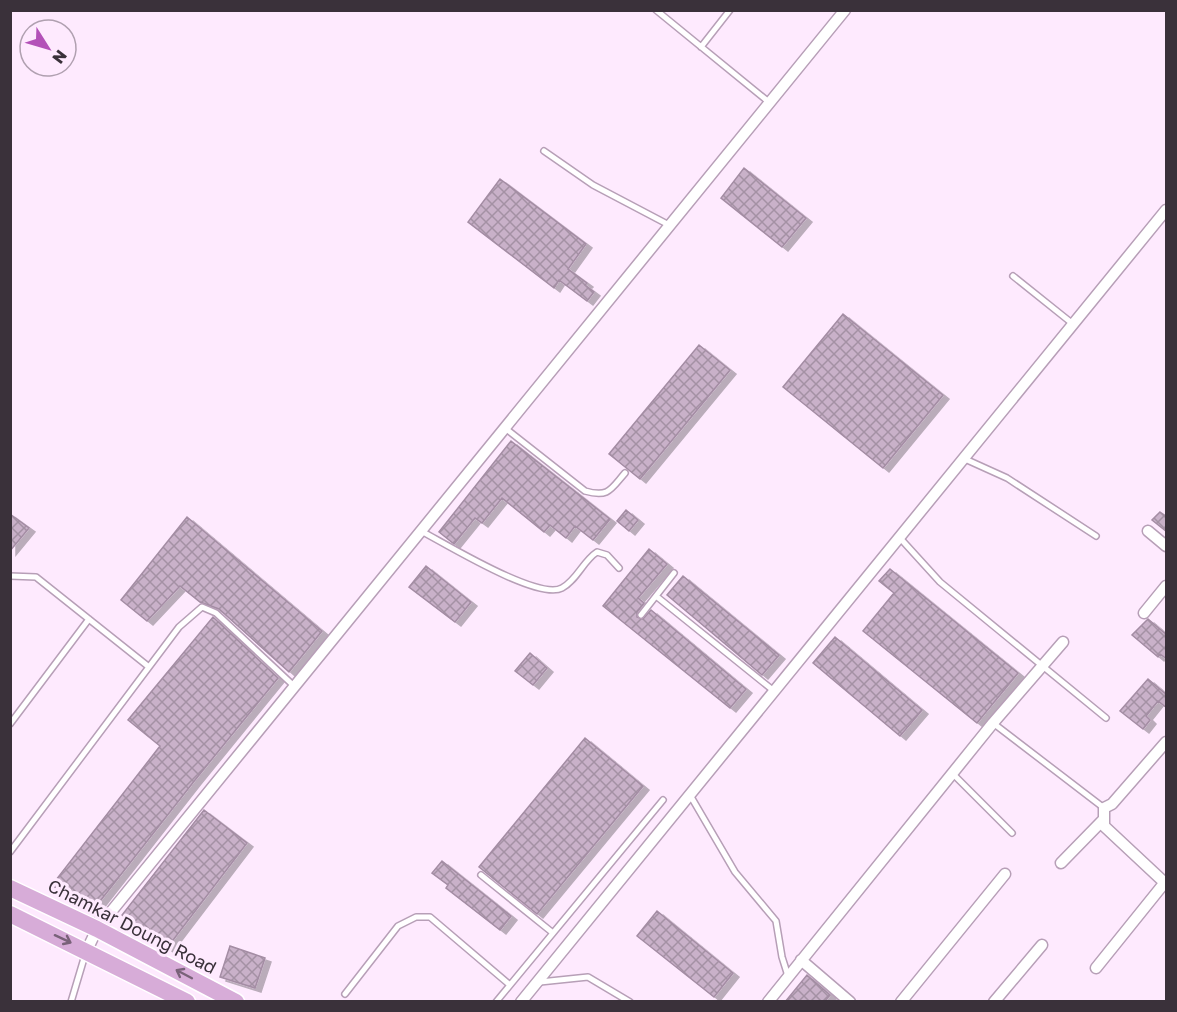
<svg xmlns="http://www.w3.org/2000/svg" width="1177" height="1012" font-family="'Golos Text',sans-serif">
<style>
.building{fill:url(#building-cross-hatch);stroke:#a48da4;stroke-width:1.5;filter:url(#shadow)}
.lines{fill:none;stroke-linecap:round;stroke-linejoin:round}
.lane-casing{stroke:#b79fb7;stroke-width:8}
.street-casing{stroke:#b79fb7;stroke-width:13}
.primary-casing{stroke:#fff;stroke-width:19}
.lane{stroke:#fff;stroke-width:5}
.street{stroke:#fff;stroke-width:10}
.primary{stroke:#d7acd8;stroke-width:16}
.oneway{stroke:#796279}
.labels{text-anchor:middle;stroke-width:6;stroke-linejoin:round;paint-order:stroke}
.street-label{font-size:18px;fill:#3a313a;stroke:#feeafe}
</style>
<defs>
<pattern id="building-cross-hatch" width="8" height="8" patternUnits="userSpaceOnUse" patternTransform="scale(1.5)"><rect width="8" height="8" fill="#c9b1c9"/><path d="M0 0l8 8M0 8l8-8" fill="none" stroke="#a491a4"/></pattern>
<filter id="shadow"><feDropShadow dx="6" dy="4" stdDeviation="0" flood-color="#0004"/></filter>
</defs>
<rect width="100%" height="100%" fill="#feeafe"/>
<path class="building" d="M744,168L806,218L782,247L721,198Z
M500,179L586,244L568,269L587,283L585,285L594,292L587,301L559,280L554,288L468,222Z
M843,314L943,395L883,468L783,387Z
M699,345L730,370L640,479L609,454Z
M511,441L610,519L593,540L575,526L566,538L550,525L544,532L502,498L482,523L475,518L454,544L439,532Z
M626,510L638,520L629,531L617,521Z
M1160,512L1167,517V532L1152,520Z
M10,514L29,528L10,551Z
M187,517L322,631L289,672L219,609L200,602L180,586L147,621L121,600Z
M649,549L667,564L638,598L644,603L637,612V617L643,619L651,610L746,689L730,708L603,606Z
M426,566L471,602L455,622L409,587Z
M890,569L1018,673L977,723L863,631L894,593L879,581Z
M683,576L779,655L762,675L667,595Z
M213,617L278,678L195,780L90,914L52,885L160,746L128,720Z
M1148,619L1167,635V659L1160,654L1158,657L1132,635Z
M835,637L922,710L900,736L813,663Z
M530,653L547,668L533,685L515,671Z
M1148,679L1167,695V708L1158,701L1146,716L1150,720L1143,729L1120,711Z
M585,738L643,786L537,914L479,867Z
M204,810L247,843L167,948L122,915Z
M442,861L511,916L500,930L446,888L448,885L432,873Z
M657,911L733,973L714,997L637,936Z
M230,946L265,958L255,988L220,977Z
M807,975L830,995L824,1002H785Z"/>
<g class="lines">
<defs>
<path id="lane" d="M656,10L770,103
M701,47L730,10
M544,151L593,185L669,225
M1013,276L1073,324
M505,428L585,491C609,498 611,489 625,473
M965,459L1007,478L1096,536
M421,531C446,544 539,601 562,588C577,580 583,561 597,552L607,555L619,568
M900,538L940,582L1106,718
M10,576L36,577L149,667
M656,596L774,691
M641,615L674,573
M993,723L1104,808
M10,724L89,619
M952,773L1012,833
M690,795L735,872L776,921L782,957L788,976
M10,852L179,627L202,607L216,613L294,686
M481,875L553,933
M540,982L588,977L630,1002
M345,994L398,926L416,917H430L510,985
M71,1002L85,955
M496,1002L663,800"/>
<path id="street" d="M1148,531L1166,546
M1144,613L1166,586
M1061,863L1103,820
M1165,883L1104,826V808L1112,804L1166,742
M87,950L97,929L845,10
M801,960L850,1002
M1096,968L1166,881
M521,1002L1166,210
M768,1002L993,723L1063,642
M901,1002L1005,874
M994,1002L1042,945"/>
<path id="primary" d="M10,888L97,929L236,1002
M10,914L187,1002"/>
</defs>
<use href="#lane" class="lane-casing"/>
<use href="#street" class="street-casing"/>
<use href="#primary" class="primary-casing"/>
<use href="#lane" class="lane"/>
<use href="#street" class="street"/>
<use href="#primary" class="primary"/>
</g>
<defs><path id="oneway-shaft" d="M-6 0H5M1.5-3L5.5 0L1.5 3" fill="none" stroke-width="1.6" stroke-linecap="round" stroke-linejoin="round" transform="scale(1.5)"/></defs>
<g class="oneway">
<use href="#oneway-shaft" transform="translate(63 939) rotate(25)"/>
<use href="#oneway-shaft" transform="translate(184 974) rotate(-152)"/>
</g>
<g class="labels">
<g class="street-label">
<text transform="translate(132 927) rotate(27)" y="6">Chamkar Doung Road</text>
</g>
</g>
<rect width="1177" height="1012" fill="none" stroke="#3a313a" stroke-width="24"/>
<g transform="translate(48 48) rotate(127)"><circle r="28" fill="#feeafe" stroke="#b0a0b0" stroke-width="1.5"/>
<path d="M0-4.5L10 22L0 15L-10 22Z" fill="#b351b8"/>
<text y="-9" font-size="16" font-weight="bold" text-anchor="middle" fill="#3a313a">N</text>
</g>
</svg>
